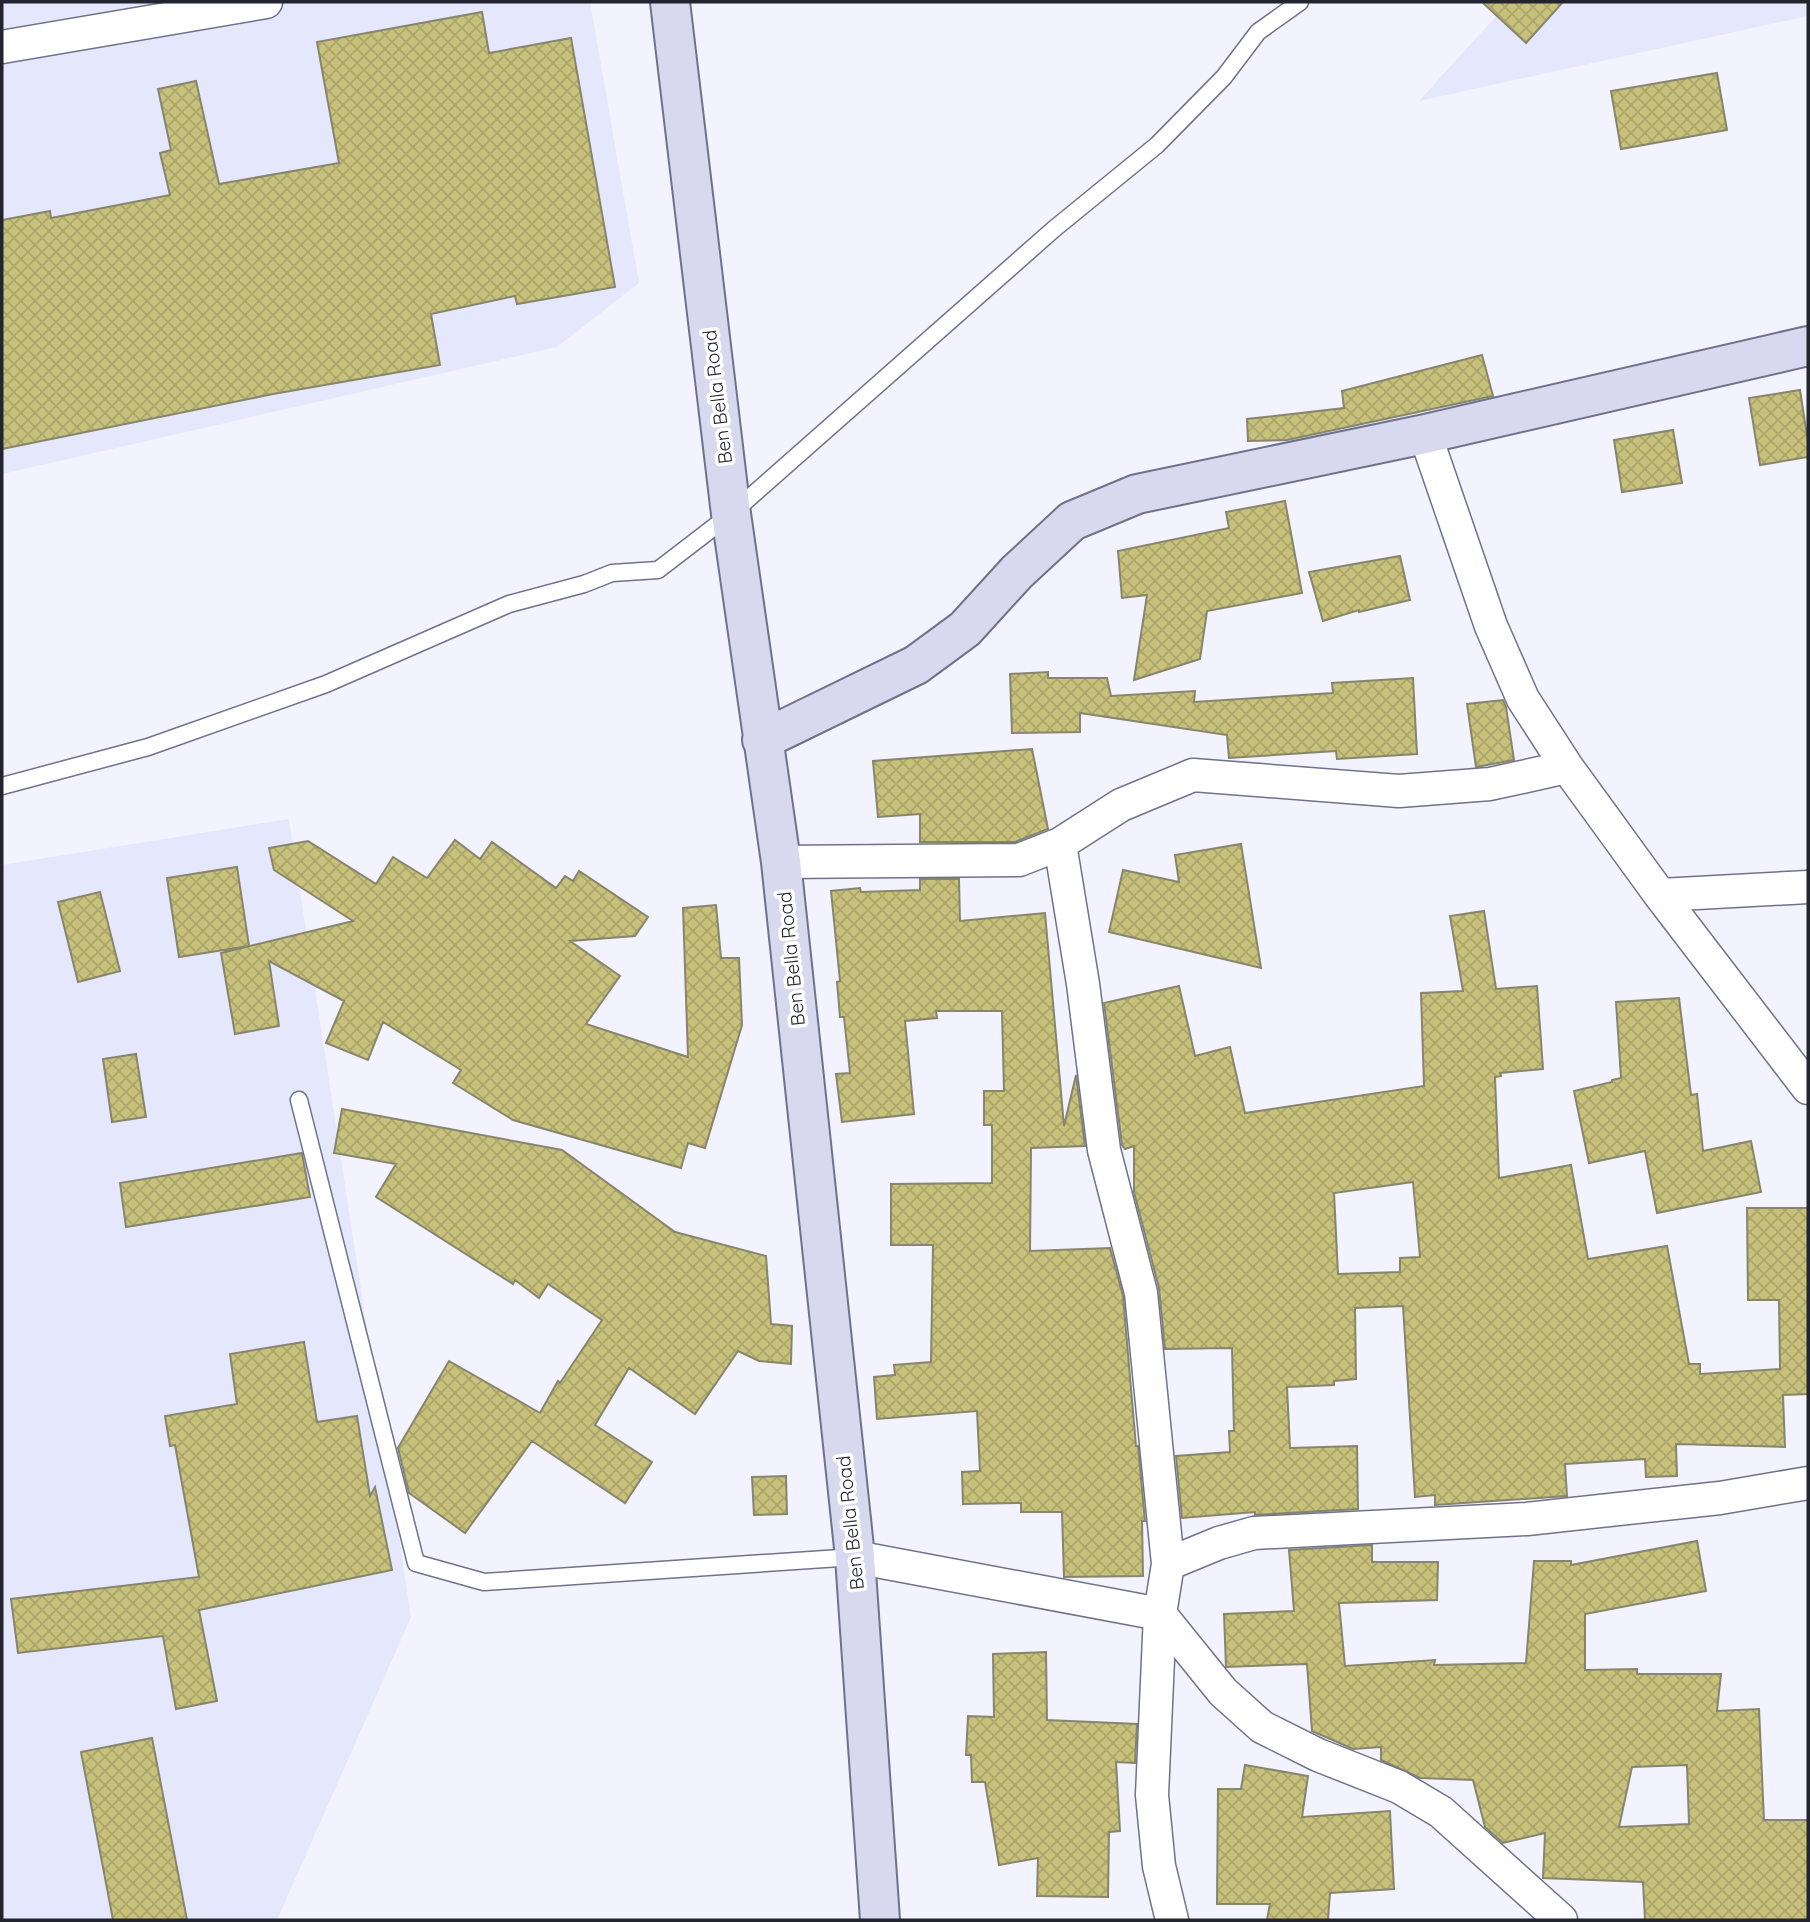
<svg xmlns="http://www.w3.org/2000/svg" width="1810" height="1922" font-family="Quicksand,sans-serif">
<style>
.built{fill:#e5e7fd}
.building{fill:url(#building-cross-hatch);stroke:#87856b;stroke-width:2;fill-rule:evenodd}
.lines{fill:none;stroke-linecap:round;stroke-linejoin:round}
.lane-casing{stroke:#6f728b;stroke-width:19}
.street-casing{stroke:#6f728b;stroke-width:35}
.secondary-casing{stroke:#6f728b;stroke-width:42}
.lane{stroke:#fff;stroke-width:16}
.street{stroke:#fff;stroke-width:32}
.secondary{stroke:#d8d8ee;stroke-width:38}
.labels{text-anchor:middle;stroke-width:7;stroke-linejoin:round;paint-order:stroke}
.street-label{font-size:19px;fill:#23242f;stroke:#fff}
</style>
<defs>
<pattern id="building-cross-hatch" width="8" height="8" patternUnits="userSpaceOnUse" patternTransform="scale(1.75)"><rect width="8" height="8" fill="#c7c17b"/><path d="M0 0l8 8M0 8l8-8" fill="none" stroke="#aba66b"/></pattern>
</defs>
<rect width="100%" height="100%" fill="#f2f3fe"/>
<path class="built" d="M2,2H590L639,283L557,347L2,474Z
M1509,2H1808V16L1419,101Z
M289,819L411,1617L277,1920H2V865Z"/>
<path class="building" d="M1482,2H1563L1526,43Z
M482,12L489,53L571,38L615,287L517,304L515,296L431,314L440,365L273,394L2,449V220L50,211L51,218L170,195L160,153L171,150L158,89L196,81L219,184L339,163L317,42Z
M1717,73L1727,130L1621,149L1611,91Z
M1482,355L1493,396L1287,440L1248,441L1247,419L1344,408L1342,391Z
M1800,390L1808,442V457L1760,465L1749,398Z
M1673,430L1682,483L1622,492L1614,440Z
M1285,501L1302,593L1207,611L1200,659L1134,680L1147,595L1122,598L1118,551L1229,528L1226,512Z
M1400,556L1410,600L1359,612V610L1323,621L1309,572Z
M1048,672V678H1107L1111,696L1195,691L1194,702L1333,693L1332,683L1413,678L1417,754L1337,759L1336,751L1229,758L1227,735L1080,713V732L1012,733L1010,674Z
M1503,700L1506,707L1514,760L1476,767L1467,704Z
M1032,749L1048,829L1015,842H920V814L878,817L873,761Z
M455,840L480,859L492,842L556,888L565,876L573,881L579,871L648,917L635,936L570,941L620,976L586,1024L688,1057L683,908L716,905L721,958H739L742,1025L705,1148L688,1143L681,1168L513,1120L453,1083L461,1070L383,1022L368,1060L326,1043L344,1001L269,961L279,1026L235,1034L221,953L353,921L274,870L269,848L308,841L376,884L393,857L427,878Z
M1241,844L1261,968L1109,932L1123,870L1179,882L1175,855Z
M237,867L249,946L179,957L167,878Z
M920,879H959L960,921L1045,913L1064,1126L1076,1075L1085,1146L1031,1148L1030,1251L1110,1248L1123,1296L1136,1446H1138L1145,1521H1142L1143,1576L1064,1577L1062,1512H1021V1503L963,1504L962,1472L980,1471L977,1411L877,1419L874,1377L895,1375L894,1365L931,1362L933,1245H891V1184L992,1183V1125H984V1091H1004L1002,1011H936L937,1018L905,1021L914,1114L842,1122L836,1074L850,1073L844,1017H840L837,982L840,981L831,891L860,888L861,892L920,890Z
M100,892L120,971L78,982L58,902Z
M1484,911L1496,989L1537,986L1543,1069L1500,1073L1501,1076L1495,1077L1499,1178L1571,1165L1588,1259L1667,1246L1689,1364H1700V1374L1780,1369L1779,1300H1748L1747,1208H1808V1394L1783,1395L1785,1447L1676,1444L1677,1476L1646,1477L1645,1459L1565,1464L1567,1496L1435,1505V1495L1415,1497L1403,1306L1355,1308L1356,1379L1334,1381V1385L1287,1387L1290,1448L1357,1446L1358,1509L1255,1515V1512L1182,1518L1176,1456L1230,1452L1229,1431H1234L1232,1348L1165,1349L1159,1288L1134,1192V1146L1125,1149L1122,1145L1104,1003L1179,986L1195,1056L1230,1047L1245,1113L1424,1086L1421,993L1463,991L1450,916ZM1413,1182L1420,1257L1400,1258V1272L1338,1274L1334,1193Z
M1679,998L1691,1095L1697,1094L1703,1151L1751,1141L1761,1192L1657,1213L1645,1151L1589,1163L1574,1091L1612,1082V1080L1621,1078L1616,1002Z
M136,1054L146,1117L112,1122L103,1059Z
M342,1109L562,1150L675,1232L766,1256L771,1324L792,1326L791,1364L759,1361L738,1351L695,1414L629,1368L595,1425L652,1462L625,1503L532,1441L465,1533L409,1493L398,1448L449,1361L540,1413L558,1381L560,1383L602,1320L548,1284L539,1298L515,1280L513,1284L376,1197L396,1164L334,1153Z
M302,1153L310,1197L126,1227L120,1183Z
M304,1342L317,1422L357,1416L370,1496L375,1487L392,1570L199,1610L217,1701L176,1709L163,1636L18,1653L11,1599L199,1577L175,1445L170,1446L165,1416L237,1404L230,1354Z
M786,1476L787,1514L754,1515L752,1477Z
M1697,1541L1706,1591L1585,1614V1670L1637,1669V1674H1721L1717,1711L1759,1709L1764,1820H1808V1920H1645L1643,1882L1543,1878L1545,1833L1503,1843L1485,1827L1473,1780L1420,1778L1381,1760V1747L1353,1749L1312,1731L1307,1664L1226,1667L1224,1614L1294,1611L1289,1550L1372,1545V1562H1438L1437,1600L1339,1603L1345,1666L1435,1660L1434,1665L1526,1663L1534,1561H1571V1565ZM1687,1765L1689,1824L1619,1827L1632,1767Z
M1046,1652L1047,1720L1137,1724L1135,1763L1116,1762L1120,1831L1109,1832L1108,1897L1037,1896L1038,1858L999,1865L985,1782H972L971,1755H966L968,1716L994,1717L993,1654Z
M152,1738L187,1920H113L81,1752Z
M1245,1765L1308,1776L1302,1817L1390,1811L1394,1889L1330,1893L1328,1920H1267L1270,1904H1217L1218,1789H1241Z"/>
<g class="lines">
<defs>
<path id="lane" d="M2,786L148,747L326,684L509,604L584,584L612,573L658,570L731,514L1054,229L1157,145L1224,77L1258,32L1300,2
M299,1100L416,1563L484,1582L855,1557"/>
<path id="street" d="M2,47L266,2
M1425,434L1491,626L1523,699L1567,767L1660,895L1808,1088
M1060,844L1083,984L1104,1150L1141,1293L1168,1564L1160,1614L1152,1795L1159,1866L1172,1920
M781,862L1019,860L1060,844L1121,805L1193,775L1399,791L1490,784L1567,767
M1660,895L1808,887
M855,1557L1160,1614L1223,1692L1262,1727L1318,1755L1399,1787L1441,1812L1561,1920
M1168,1564L1219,1543L1254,1533L1527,1519L1720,1498L1808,1483"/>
<path id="secondary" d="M670,2L731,514L781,862L855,1557L880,1920
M762,740L916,665L965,629L1017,572L1072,521L1137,494L1425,434L1808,346"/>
</defs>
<use href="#lane" class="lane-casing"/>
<use href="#street" class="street-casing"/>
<use href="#secondary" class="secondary-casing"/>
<use href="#lane" class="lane"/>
<use href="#street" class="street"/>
<use href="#secondary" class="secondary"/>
</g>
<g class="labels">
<g class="street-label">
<text transform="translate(717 397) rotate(-97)" y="7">Ben Bella Road</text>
<text transform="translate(791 959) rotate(-96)" y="7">Ben Bella Road</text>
<text transform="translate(850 1523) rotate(-96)" y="7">Ben Bella Road</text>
</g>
</g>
<rect width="1810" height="1922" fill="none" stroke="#23242f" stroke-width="7"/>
</svg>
